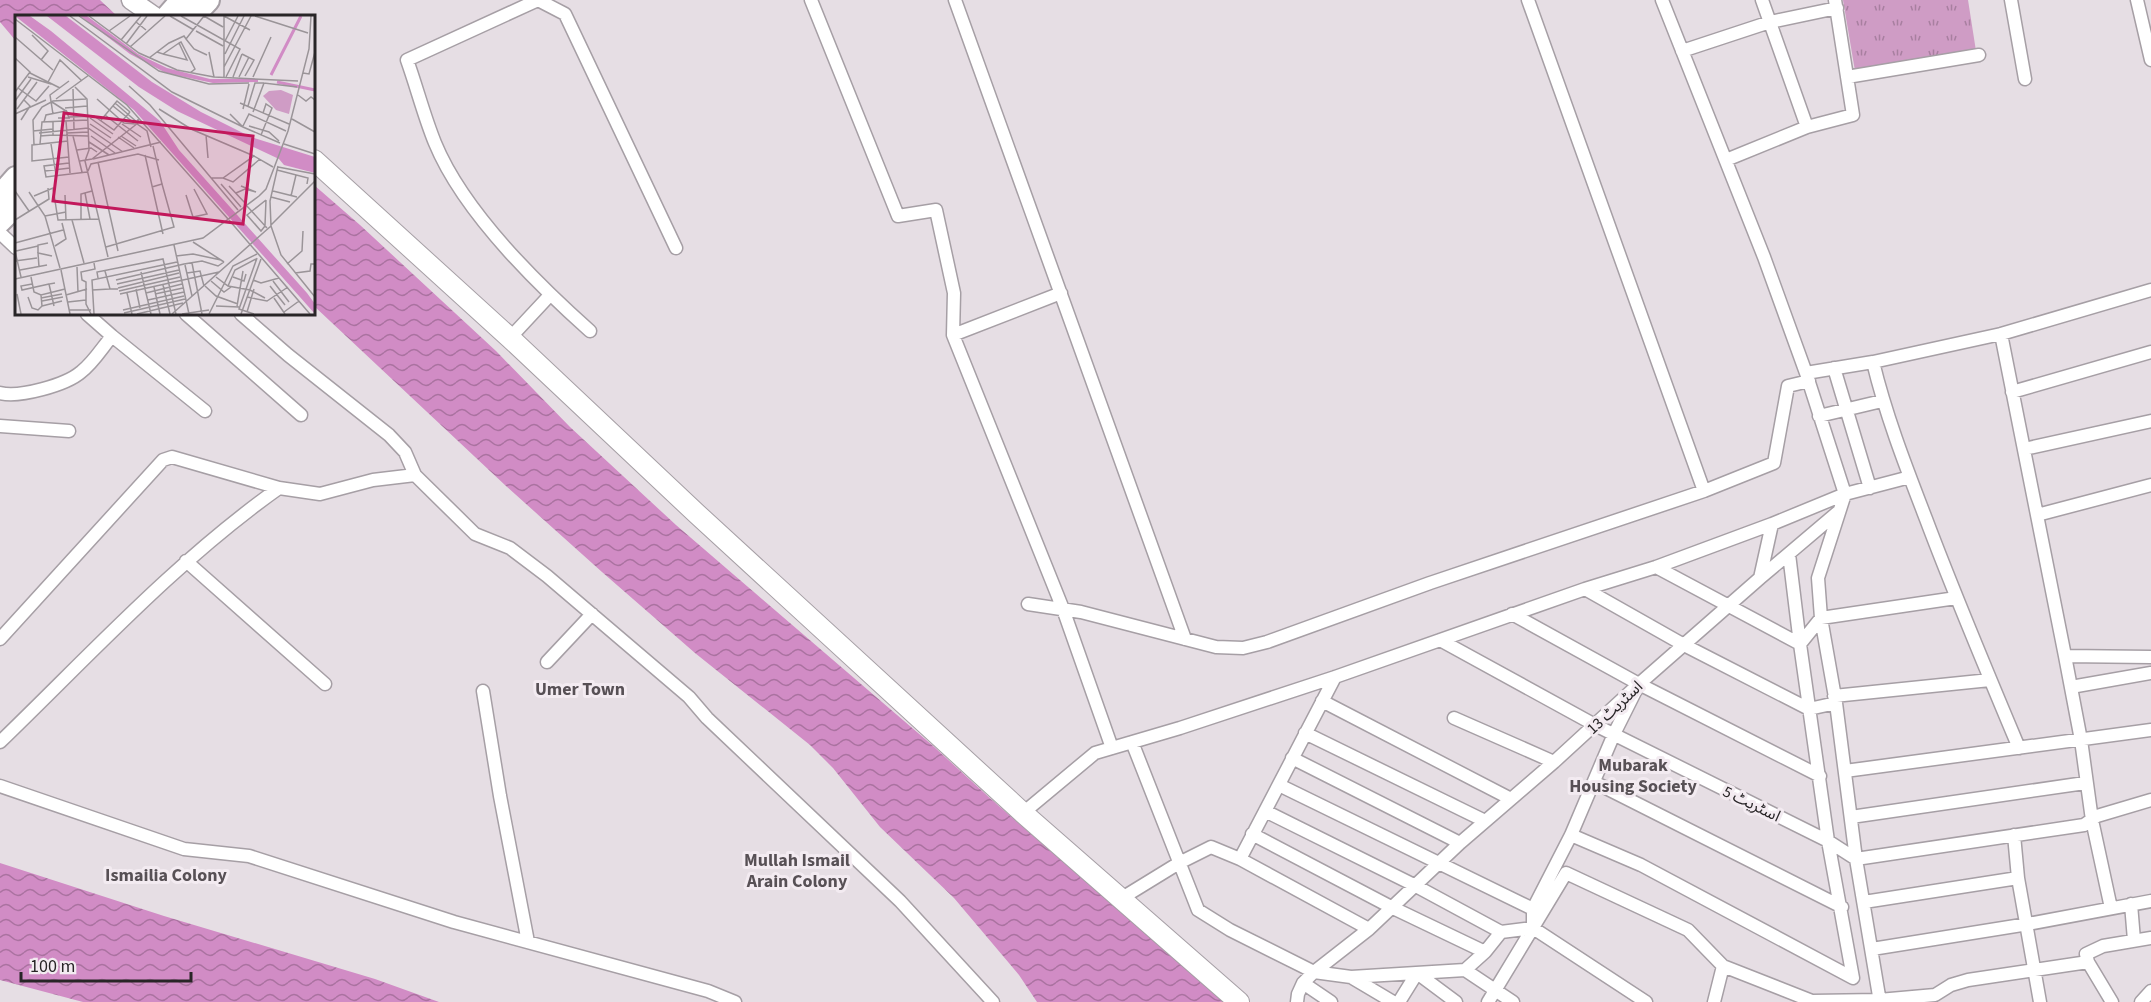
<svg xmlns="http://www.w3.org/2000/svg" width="2151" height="1002" font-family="'Source Sans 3','Noto Sans Arabic',sans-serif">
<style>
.park{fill:url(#park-tufts)}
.water{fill:url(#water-waves)}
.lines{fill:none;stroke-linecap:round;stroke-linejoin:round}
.street-casing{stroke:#a69fa5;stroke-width:15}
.secondary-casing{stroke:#a69fa5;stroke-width:21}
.primary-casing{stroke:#a69fa5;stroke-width:22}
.highway-casing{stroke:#a69fa5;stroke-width:26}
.street{stroke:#fff;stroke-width:12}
.secondary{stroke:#fff;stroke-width:18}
.primary{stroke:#fff;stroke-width:20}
.highway{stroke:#fff;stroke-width:22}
.labels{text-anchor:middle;stroke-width:6;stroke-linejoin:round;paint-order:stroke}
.street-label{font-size:16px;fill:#282527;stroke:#f3ebf1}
.neighbourhood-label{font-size:18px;font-weight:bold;fill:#575055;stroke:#f3ebf1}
.inset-river{fill:none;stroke:#d18cc5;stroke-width:3}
.inset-road{fill:none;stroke:#9a9498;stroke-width:1.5}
.view{fill:#c2185b;fill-opacity:0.15;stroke:#c2185b;stroke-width:3}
.inset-edge{fill:none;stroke:#282527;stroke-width:3}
</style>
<defs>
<pattern id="park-tufts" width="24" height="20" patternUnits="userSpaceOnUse" patternTransform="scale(1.5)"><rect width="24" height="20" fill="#cf9cc5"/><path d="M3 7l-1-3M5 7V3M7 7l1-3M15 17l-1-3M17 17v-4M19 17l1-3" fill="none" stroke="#a87fa0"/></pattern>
<pattern id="water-waves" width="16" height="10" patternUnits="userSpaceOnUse" patternTransform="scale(1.5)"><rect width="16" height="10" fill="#d18cc5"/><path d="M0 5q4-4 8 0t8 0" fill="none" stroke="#aa72a0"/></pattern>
</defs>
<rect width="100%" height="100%" fill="#e6dee4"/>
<path class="park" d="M1843,0H1968L1976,51L1855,71Z"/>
<path class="water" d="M0,0H100L117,16H16V41L0,22Z
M314,185L360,225L496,351L570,427L676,525L932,745L992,800L1224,1002H1037L1019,975L954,898L880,827L833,768L810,745L695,653L602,572L506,486L314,306Z
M0,863L164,916L375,979L439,1002H83L0,980Z"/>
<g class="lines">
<defs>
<path id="street" d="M811,0L898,216L936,210L954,293L953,335
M955,0L1185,639
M1528,0L1704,491
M1662,0L1764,257L1806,373L1845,494L1818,578L1821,618L1836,703L1856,859L1880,1002
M1762,0L1807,127
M2011,0L2025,79
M2137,0L2151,60
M1682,51L1770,22L1837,8
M1847,77L1979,55
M1726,160L1807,127L1853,115L1835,0
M0,233L16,248
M1061,293L953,335L1063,609L1112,748
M87,314L112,336L205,411
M186,314L301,415
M241,314L288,355L389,435L405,452L415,475L475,534L510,548L547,576L689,697L707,718L900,901L993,1002
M590,331C536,283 463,211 435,143C424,116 417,88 407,60L538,0L565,14L676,248
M2001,334L2065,656L2081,740L2092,820L2111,908
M510,338L550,295
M1873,362C1886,416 1906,467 1926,519C1955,596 1987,672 2019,748
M1834,368L1870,488
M1806,373L1873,362L2001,334L2151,290
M2012,392L2151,352
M0,393C19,398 66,385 81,372C93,363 102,348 112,336
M1819,416L1882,401
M0,426L69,431
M2024,449L2151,421
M2037,515L2151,485
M186,561L325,684
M1656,567L1800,644L1821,618L1956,598
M1760,578L1838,512
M1585,589L1684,645L1809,709L1836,703
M1028,604L1081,612L1216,647L1243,648L1267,642L1430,583L1704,491L1774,463L1788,386L1809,381
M1512,614L1639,684L1820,776
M0,639L163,460L172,457L279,488
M1440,640L1595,725L1828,841L1856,859L2084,825L2097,816L2151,800
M2065,656L2151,657
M547,662L592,614
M2071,687L2151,673
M483,691L500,796L528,942
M1834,696L1990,680
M1322,701L1511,799
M1454,718L1554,762
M1305,733L1485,821
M0,742C90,655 176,561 279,488L320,494L373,480L415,475
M1132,742L1198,910L1230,930L1314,972L1351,977L1465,970L1513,1002
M1292,758L1460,843
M1845,771L2151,730
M1594,782L1842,907
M1279,785L1533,909V927
M0,786L184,849L249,856L454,922L708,991L735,1002
M1265,811L1414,885L1501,932L1533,928L1646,1002
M1023,813L1095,753L1180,728L1335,677L1585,589L1656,567L1772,524
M1851,817L2085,783
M1252,834L1391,907L1485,952L1465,970
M1571,835L1641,865L1853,978L1828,841L1800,644L1789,554
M2014,835L2018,878L2040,1002
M1240,859L1335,677
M1122,898L1179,863L1211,847L1240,859L1369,929
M1864,902L2018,878
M2131,904L2134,940
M1533,909L1571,835L1614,734L1636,690
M1872,949L2028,924L2151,901
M1485,952L1501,932
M1351,977L1393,1002
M1303,983L1331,1002
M1297,1002L1298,994L1303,983L1314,972L1369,929L1460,843L1554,762L1639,684L1760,578L1772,524L1845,494L1910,477
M1399,1002L1417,973L1456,1002
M1488,1002L1566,873L1688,930L1723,966L1812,1001L1879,1000L1935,995L1951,985L1968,980L2088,962
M1714,1002L1723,966
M2112,1002L2088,962L2086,954L2103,946L2151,938
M2141,1002L2151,991"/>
<path id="secondary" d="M131,0L154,16"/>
<path id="primary" d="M314,160L510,338L697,514L1023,813L1239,1002"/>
<path id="highway" d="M168,16L182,0
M193,16L208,0
M0,196L16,178
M0,221L16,205"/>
</defs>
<use href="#street" class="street-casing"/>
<use href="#secondary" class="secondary-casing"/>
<use href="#primary" class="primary-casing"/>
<use href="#highway" class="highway-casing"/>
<use href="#street" class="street"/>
<use href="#secondary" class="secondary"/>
<use href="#primary" class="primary"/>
<use href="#highway" class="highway"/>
</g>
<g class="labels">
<g class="street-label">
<text transform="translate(1614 707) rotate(-43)" y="6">اسٹریٹ 13</text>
<text transform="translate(1752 803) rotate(26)" y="6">اسٹریٹ 5</text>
</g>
<g class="neighbourhood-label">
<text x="580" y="695">Umer Town</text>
<text x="1633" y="771">Mubarak<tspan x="1633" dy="21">Housing Society</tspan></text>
<text x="797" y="866">Mullah Ismail<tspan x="797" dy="21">Arain Colony</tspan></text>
<text x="166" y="881">Ismailia Colony</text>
</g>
</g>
<g transform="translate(15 15)">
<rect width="300" height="300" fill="#e6dee4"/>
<path d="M266,75L278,80L274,99L261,95L248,81L254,76Z" fill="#cf9cc5"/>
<path d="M0,1H15L36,16L145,106L164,135L292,278L300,289V299L119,95ZM32,1H51L137,67L186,97L236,122L300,142V158L269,150L264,144L162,96L124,72ZM65,1H72L123,39L152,53L195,64H243V67L198,68L151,58L115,39Z" fill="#d18cc5"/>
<path class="inset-river" d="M256,60L286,1M262,67L300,75"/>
<path class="inset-road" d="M55,1L157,77L228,112M64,1L144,56L194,69L234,68M74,1L124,38L162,55L199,62L283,66M126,1L121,7L131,15M155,1L179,15M166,1L225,34L211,62M189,1L208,12M209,1L235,15M240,1L293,18M0,4L112,90L213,204M94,16L115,1M181,16L208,31M17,20L33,36L26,45M0,22L38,55M171,24L179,34L192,40M106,25L121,7M210,26L223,1M164,28L166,27L180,54L175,58M111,29L132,1M115,32L150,1M142,37L148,39L164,28L172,45L148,39M194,37L199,62M210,39L229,1M227,39L239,45L230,61M0,43L15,57L0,77M134,43L154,28L169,21L171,24L189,1M209,52L236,1M15,58L45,73M288,58L294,59L300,37M13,62L36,69M209,62V1M218,62L227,39M224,62L234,42M238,62L256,22M33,67L45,45L67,66M114,71L135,90L223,195M60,72L72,84L74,135L70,146L93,242M3,73L21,86L34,71M58,74L59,114M283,80L291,86L296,82L300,85M41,84L74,60M82,84L109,108L122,109L132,116L136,132M0,86L16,64M100,88L123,108M225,88L274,109M98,91L119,108M233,91L240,68H249M50,93L72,91M2,94L22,67M144,94L176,114L239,141M228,94L234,69M238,97L249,68L282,72M0,99L31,85M38,99L35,80L54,66M215,99L228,112L265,128M90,100L123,126M54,102L79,101L99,115L115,97M43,103H54L51,95M75,103L98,119M277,104L300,117M6,105L15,91L9,85M86,105L102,86L115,97M51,106L55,158M29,107L31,100L51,96L37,87M75,109L96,123M107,109L126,122M228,111L234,99L271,116M234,111L254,117L264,126M18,116L38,114M24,118L73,113L108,137M52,118L73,117M38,120L73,121M191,120L193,143M246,120L257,93L251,89L248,98M25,121L38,120V107M58,121L67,157M76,121L100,138M106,121L121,131M103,122L119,133M53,126L17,130V146L54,142M74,127L94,140M25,129L27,107L73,105M36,129L41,160M269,129L300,139M19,130L18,105L27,92L38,86L71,84M62,135L76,133L82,137M130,140L148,219M78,144L146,127M65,146L77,144L123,108V104M83,147L103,236M54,148L29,151L31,162L72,157M263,152L300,159M262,155L293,163L292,169M30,156L55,153M73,156L76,149L123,139L144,145M196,163H208L239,141L258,152M208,163L218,167L245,144M206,169L226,192M214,171L231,189M137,172L147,169L138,131M0,176L14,196M258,176L282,182M14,177L30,201L45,253M70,178L75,204M221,178L230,174L241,177L226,171M50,180L51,205M171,180L178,202L192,199L179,174M19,181L38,173L43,205L84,204M276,181L281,160M256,182L275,187M231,190L252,213M30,201L51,197M0,205L34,184L33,173M57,205L69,248M66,205V179L77,176M214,205L295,299M250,210L251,185M256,210L300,166M250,211L246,216L232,200L251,185M256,211L266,240L300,282M178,227L209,247M0,228L48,215M159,230L174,299M40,231L51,224L47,208M91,232L159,212L147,169M0,236L6,262M1,236L23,231M23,238V230L33,228M161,241L178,239L206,245M0,246L22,243M177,248L187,299M272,249L287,236L288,216M170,250L177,281M24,252L23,238L37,241M62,252L63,277M5,255L32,250M46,255L55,299M90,256L95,274H103M126,257L136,299M172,258L185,256L189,271M280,258L295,256L296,249H300M16,262L19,277L26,280L50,274M201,262L213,271L235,275L250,283M218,262L229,266L231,259M83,263L82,257L148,244L161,299M0,264L188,223L244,181L251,174L273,116L294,34L296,1M101,265L169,249L187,246L203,251L209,247M238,265L246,268L264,263M196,266L209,277L216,272M258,266L274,287M17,269L6,271L7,275L34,269M102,269L164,255M148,270L155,299M190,271L201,281L223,289M213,271L220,255L241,244M255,271L270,290M139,272L145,299M103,273L164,258M121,274L125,293M77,275L95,274M104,276L165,262M112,278L117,299M131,278L167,269M2,279L6,299M105,279L204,257M140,279L168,273M51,280L72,274M13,282L17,293L23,295L27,291L26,280M232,282L252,286L273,272M26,283L47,279M259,283L270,299M133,285L169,277M27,286L48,282M53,287L71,285M27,291L47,286M39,291L34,269L40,268M201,291L224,292M222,291L228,256M54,295H76M108,295L169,281M232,297L239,274M269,297L284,286M109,298L170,284M76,299L71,289V267L67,265L66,257L80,254L79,248M79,299L77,265L162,247M122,299L168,288M157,299L256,211L255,186L263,151M167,299L194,295M194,299L218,251L242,239M226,299L246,244M239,299L224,294L242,243"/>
<path class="view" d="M49,98L238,121L228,209L38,186Z"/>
<rect width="300" height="300" class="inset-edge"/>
</g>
<path d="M21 972v9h170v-9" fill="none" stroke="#282527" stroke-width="3"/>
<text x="30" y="972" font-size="18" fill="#282527" stroke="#f3ebf1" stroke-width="4.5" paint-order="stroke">100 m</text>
</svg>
